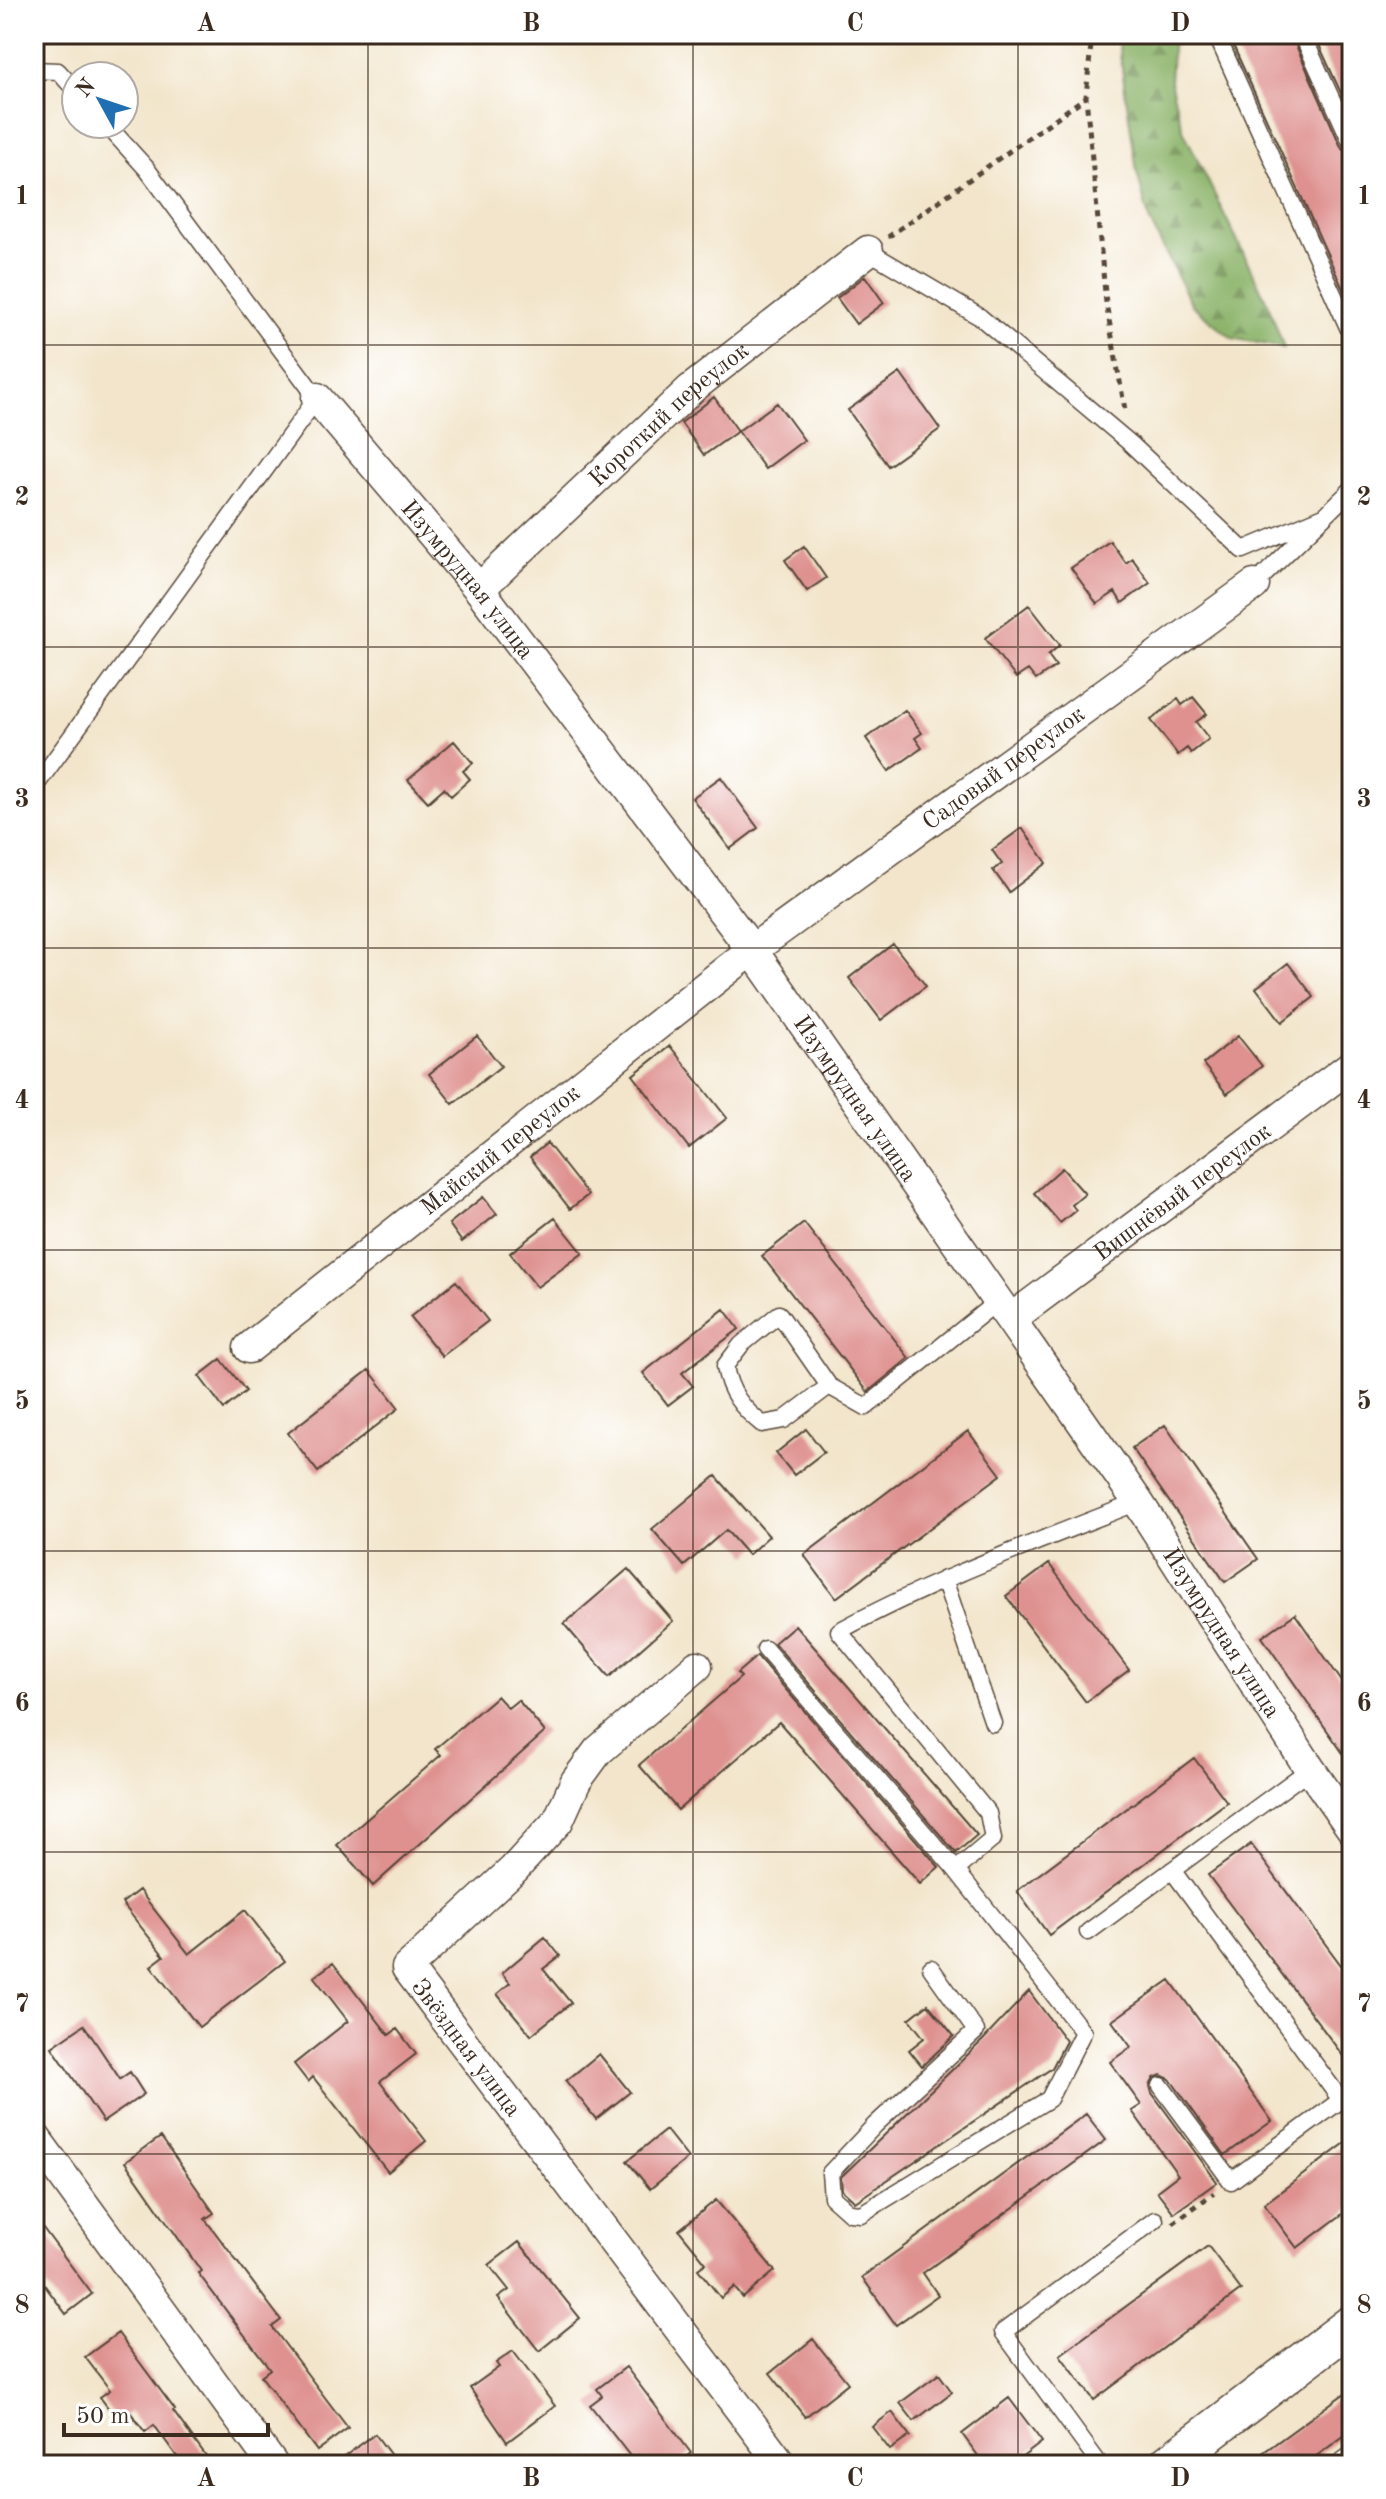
<svg xmlns="http://www.w3.org/2000/svg" width="1386" height="2499" font-family="'Old Standard TT',serif">
<style>
.forest{fill:url(#forest-firs);stroke:#646f44;stroke-width:2}
.building{fill:#de918f}
.lines{fill:none;stroke-linecap:round;stroke-linejoin:round}
.service-casing{stroke:#564638;stroke-width:19}
.minor-casing{stroke:#564638;stroke-width:33}
.tertiary-casing{stroke:#564638;stroke-width:41}
.path{stroke:#564638;stroke-width:5;stroke-dasharray:6 6;stroke-linecap:butt}
.service{stroke:#fff;stroke-width:16}
.minor{stroke:#fff;stroke-width:30}
.tertiary{stroke:#fff;stroke-width:38}
.grid{fill:none;stroke:#3b2a1e;stroke-width:2;stroke-opacity:0.55}
.labels{text-anchor:middle;stroke-width:8;stroke-linejoin:round;paint-order:stroke}
.street-label{font-size:24px;fill:#3b2a1e;stroke:#fff}
.neatline{fill:none;stroke:#3b2a1e;stroke-width:3}
.grid-label{font-size:26px;text-anchor:middle;font-weight:bold;fill:#3b2a1e}
</style>
<defs>
<pattern id="forest-firs" width="22" height="20" patternUnits="userSpaceOnUse" patternTransform="scale(2)"><rect width="22" height="20" fill="#8cb46b"/><path d="M5 1l3.5 6h-7zM16 11l3.5 6h-7z" fill="#749357"/></pattern>
</defs>
<rect width="100%" height="100%" fill="#fff"/>
<filter id="ink" filterUnits="userSpaceOnUse"><feTurbulence type="fractalNoise" baseFrequency=".0125" numOctaves="2"/><feDisplacementMap in="SourceGraphic" scale="16" xChannelSelector="R" yChannelSelector="G"/><feConvolveMatrix kernelMatrix="1 2 1 2 8 2 1 2 1" color-interpolation-filters="sRGB"/></filter>
<filter id="wash" filterUnits="userSpaceOnUse"><feTurbulence type="fractalNoise" baseFrequency=".006" numOctaves="4" result="noise"/><feDisplacementMap in="SourceGraphic" scale="32" xChannelSelector="R" yChannelSelector="G"/><feGaussianBlur stdDeviation="1.8" result="paint"/><feColorMatrix in="noise" values="0 0 0 0 0 0 0 0 0 0 0 0 0 0 0 0 0 1.4 0 .05"/><feComposite in="paint" operator="in"/></filter>
<g filter="url(#wash)">
<rect width="100%" height="100%" fill="#f2e5cb"/>
<path class="forest" d="M1117,34H1173L1170,82L1183,130L1268,304L1284,348L1232,338L1192,305L1149,220L1137,172Z"/>
<g id="blocks">
<path class="building" d="M1228,34H1291L1342,149L1352,155V309Z
M1314,34H1352V117Z
M865,276L884,303L856,324L837,298Z
M900,373L940,429L888,466L848,410Z
M714,397L738,431L704,455L681,423Z
M777,403L804,440L765,469L738,431Z
M1110,541L1126,563L1132,558L1150,583L1122,603L1115,592L1097,604L1071,568Z
M804,546L826,578L807,591L785,560Z
M1029,605L1060,645L1048,655L1056,666L1036,680L1028,670L1016,678L985,638Z
M1193,697L1207,714L1196,722L1209,739L1191,753L1187,748L1178,755L1151,720L1178,699L1182,705Z
M905,710L922,733L915,738L922,748L889,771L866,738Z
M454,741L473,763L463,771L470,779L451,796L444,788L428,802L408,780Z
M721,777L758,828L730,849L692,798Z
M1022,828L1047,863L1009,892L993,870L1002,864L992,850Z
M893,944L926,986L881,1020L849,978Z
M1288,963L1314,997L1282,1022L1256,988Z
M477,1036L501,1066L453,1104L429,1074Z
M1238,1036L1262,1066L1227,1094L1203,1064Z
M670,1046L727,1118L689,1148L633,1075Z
M547,1143L588,1195L570,1209L530,1157Z
M1062,1168L1085,1194L1072,1205L1076,1210L1060,1223L1034,1193Z
M483,1197L497,1214L462,1242L449,1224Z
M555,1218L583,1253L537,1287L510,1253Z
M804,1223L909,1358L868,1392L762,1256Z
M456,1281L488,1321L442,1356L410,1317Z
M724,1309L739,1329L682,1373L693,1386L668,1405L643,1373Z
M221,1359L246,1391L224,1409L199,1376Z
M369,1370L399,1408L318,1472L288,1433Z
M1165,1425L1258,1559L1225,1582L1132,1448Z
M806,1429L824,1452L794,1475L776,1453Z
M968,1431L1001,1475L836,1598L804,1555Z
M716,1476L769,1536L748,1555L726,1530L684,1566L652,1529Z
M1049,1564L1129,1670L1086,1702L1006,1596Z
M628,1569L673,1621L609,1677L564,1624Z
M1295,1614L1352,1696V1766L1262,1637Z
M795,1625L977,1835L956,1853L774,1643Z
M757,1656L939,1867L920,1884L779,1722L678,1810L639,1765L741,1677L737,1673Z
M497,1696L508,1708L518,1700L545,1732L373,1886L337,1845L441,1755L435,1749Z
M1194,1758L1227,1802L1049,1935L1017,1891Z
M1251,1844L1352,1980V2068L1208,1875Z
M139,1890L189,1954L245,1910L285,1961L199,2027L151,1966L164,1956L122,1903Z
M545,1937L560,1956L543,1969L571,2003L531,2035L497,1994L510,1983L502,1973Z
M333,1963L389,2035L397,2029L416,2054L380,2082L426,2141L388,2172L313,2077L308,2082L294,2064L348,2021L314,1977Z
M1170,1980L1272,2121L1225,2155L1170,2079L1161,2075L1154,2078L1150,2086L1152,2093L1217,2182L1174,2213L1157,2191L1178,2175L1132,2111L1141,2105L1110,2062L1131,2047L1112,2021Z
M1029,1991L1066,2041L1052,2068L855,2202L842,2190L841,2177L984,2039Z
M928,2004L954,2036L922,2066L909,2050L924,2038L909,2019Z
M84,2025L120,2079L130,2072L144,2094L103,2122L52,2047Z
M599,2054L630,2092L596,2119L566,2081Z
M1086,2114L1106,2140L923,2273L938,2295L896,2325L862,2277Z
M666,2130L688,2158L650,2189L627,2161Z
M161,2137L214,2213L205,2219L281,2320L272,2327L348,2428L317,2451L261,2376L270,2369L198,2273L201,2271L125,2162Z
M1352,2138V2207L1297,2248L1264,2204Z
M716,2200L775,2271L743,2298L734,2287L721,2298L698,2269L706,2263L679,2230Z
M34,2216L92,2294L66,2314L34,2271Z
M519,2242L580,2318L539,2351L498,2298L509,2290L489,2265Z
M1208,2246L1241,2290L1094,2400L1060,2355Z
M118,2333L175,2410L173,2411L212,2465H183L154,2425L145,2432L130,2412L118,2421L100,2397L110,2390L85,2357Z
M813,2339L848,2383L805,2417L770,2373Z
M513,2351L555,2406L507,2442L470,2388L499,2367L496,2363Z
M626,2367L691,2453L676,2465H637L590,2405L602,2396L597,2389Z
M939,2374L952,2392L914,2421L900,2403Z
M1352,2388V2430L1304,2465H1246Z
M1009,2398L1042,2442L1012,2465H985L962,2434Z
M892,2412L910,2436L890,2450L872,2427Z
M375,2434L398,2465H333Z"/>
</g>
</g>
<g filter="url(#ink)">
<use href="#blocks" fill-opacity="0" stroke="#564638" stroke-width="2"/>
<g class="lines">
<defs>
<path id="service" d="M1216,34L1352,336
M1302,34L1352,144
M34,70L58,71L76,91
M868,251L980,317L1131,444L1243,550L1324,516
M1254,585L1352,489
M34,788L317,398L146,168L106,124
M829,1386L784,1420L762,1424C742,1408 729,1392 725,1366L741,1345L779,1314L829,1386L866,1407L999,1300
M944,1579L993,1723
M765,1649L956,1870L1083,2032L1049,2099L861,2214L850,2213L832,2197L830,2173L875,2125L976,2031L931,1968
M956,1870L993,1839L988,1813L839,1631C934,1579 1037,1542 1138,1502
M1172,1870L1341,2100L1352,2092
M1088,1932L1310,1769
M1161,2086L1231,2181L1341,2100
M1100,2465L1003,2332L1155,2220
M1337,2465L1352,2454"/>
<g id="minor">
<path id="s1" d="M317,398L479,589L752,950L1138,1502L1310,1769L1352,1829"/>
<path id="s2" d="M479,589L691,389L868,251"/>
<path id="s3" d="M1012,1318L1352,1065"/>
<path id="s4" d="M249,1348L752,950L1254,585"/>
<path id="s5" d="M697,1666L598,1751L576,1781L558,1821L514,1869L407,1968L782,2465"/>
<path d="M34,2136L273,2465"/>
</g>
<path id="tertiary" d="M1167,2465L1352,2324"/>
</defs>
<use href="#service" class="service-casing"/>
<use href="#minor" class="minor-casing"/>
<use href="#tertiary" class="tertiary-casing"/>
<path class="path" d="M1092,34L1086,97L1106,303L1125,410
M888,237L1086,97
M1173,2223L1214,2193"/>
<use href="#service" class="service"/>
<use href="#minor" class="minor"/>
<use href="#tertiary" class="tertiary"/>
</g>
</g>
<path class="grid" d="M368,34V2465M693,34V2465M1018,34V2465M34,345H1352M34,647H1352M34,948H1352M34,1250H1352M34,1551H1352M34,1852H1352M34,2154H1352"/>
<g class="labels">
<g class="street-label">
<text dy="8" stroke="none"><textPath href="#s2" startOffset="258">Короткий переулок</textPath></text>
<text dy="8" stroke="none"><textPath href="#s1" startOffset="236">Изумрудная улица</textPath></text>
<text dy="8" stroke="none"><textPath href="#s4" startOffset="952">Садовый переулок</textPath></text>
<text dy="8" stroke="none"><textPath href="#s1" startOffset="884">Изумрудная улица</textPath></text>
<text dy="8" stroke="none"><textPath href="#s4" startOffset="320">Майский переулок</textPath></text>
<text dy="8" stroke="none"><textPath href="#s3" startOffset="212">Вишнёвый переулок</textPath></text>
<text dy="8" stroke="none"><textPath href="#s1" startOffset="1532">Изумрудная улица</textPath></text>
<text dy="8" stroke="none"><textPath href="#s5" startOffset="522">Звёздная улица</textPath></text>
</g>
</g>
<rect width="1386" height="2499" fill="none" stroke="#fff" stroke-width="88"/>
<g transform="translate(100 100) rotate(310)"><circle r="38" fill="#ffffff" stroke="#b1aaa5" stroke-width="2"/>
<path d="M0-6L14 30L0 20L-14 30Z" fill="#1f6fb2"/>
<text y="-12" font-size="22" font-weight="bold" text-anchor="middle" fill="#3b2a1e">N</text>
</g>
<path d="M64 2423v12h204v-12" fill="none" stroke="#3b2a1e" stroke-width="4"/>
<text x="76" y="2423" font-size="24" fill="#3b2a1e" stroke="#ffffff" stroke-width="6" paint-order="stroke">50 m</text>
<rect x="44" y="44" width="1298" height="2411" class="neatline"/>
<g class="grid-label">
<text x="206" y="31">A</text>
<text x="531" y="31">B</text>
<text x="855" y="31">C</text>
<text x="1180" y="31">D</text>
<text x="22" y="204">1</text>
<text x="1364" y="204">1</text>
<text x="22" y="505">2</text>
<text x="1364" y="505">2</text>
<text x="22" y="807">3</text>
<text x="1364" y="807">3</text>
<text x="22" y="1108">4</text>
<text x="1364" y="1108">4</text>
<text x="22" y="1409">5</text>
<text x="1364" y="1409">5</text>
<text x="22" y="1711">6</text>
<text x="1364" y="1711">6</text>
<text x="22" y="2012">7</text>
<text x="1364" y="2012">7</text>
<text x="22" y="2313">8</text>
<text x="1364" y="2313">8</text>
<text x="206" y="2486">A</text>
<text x="531" y="2486">B</text>
<text x="855" y="2486">C</text>
<text x="1180" y="2486">D</text>
</g>
</svg>
